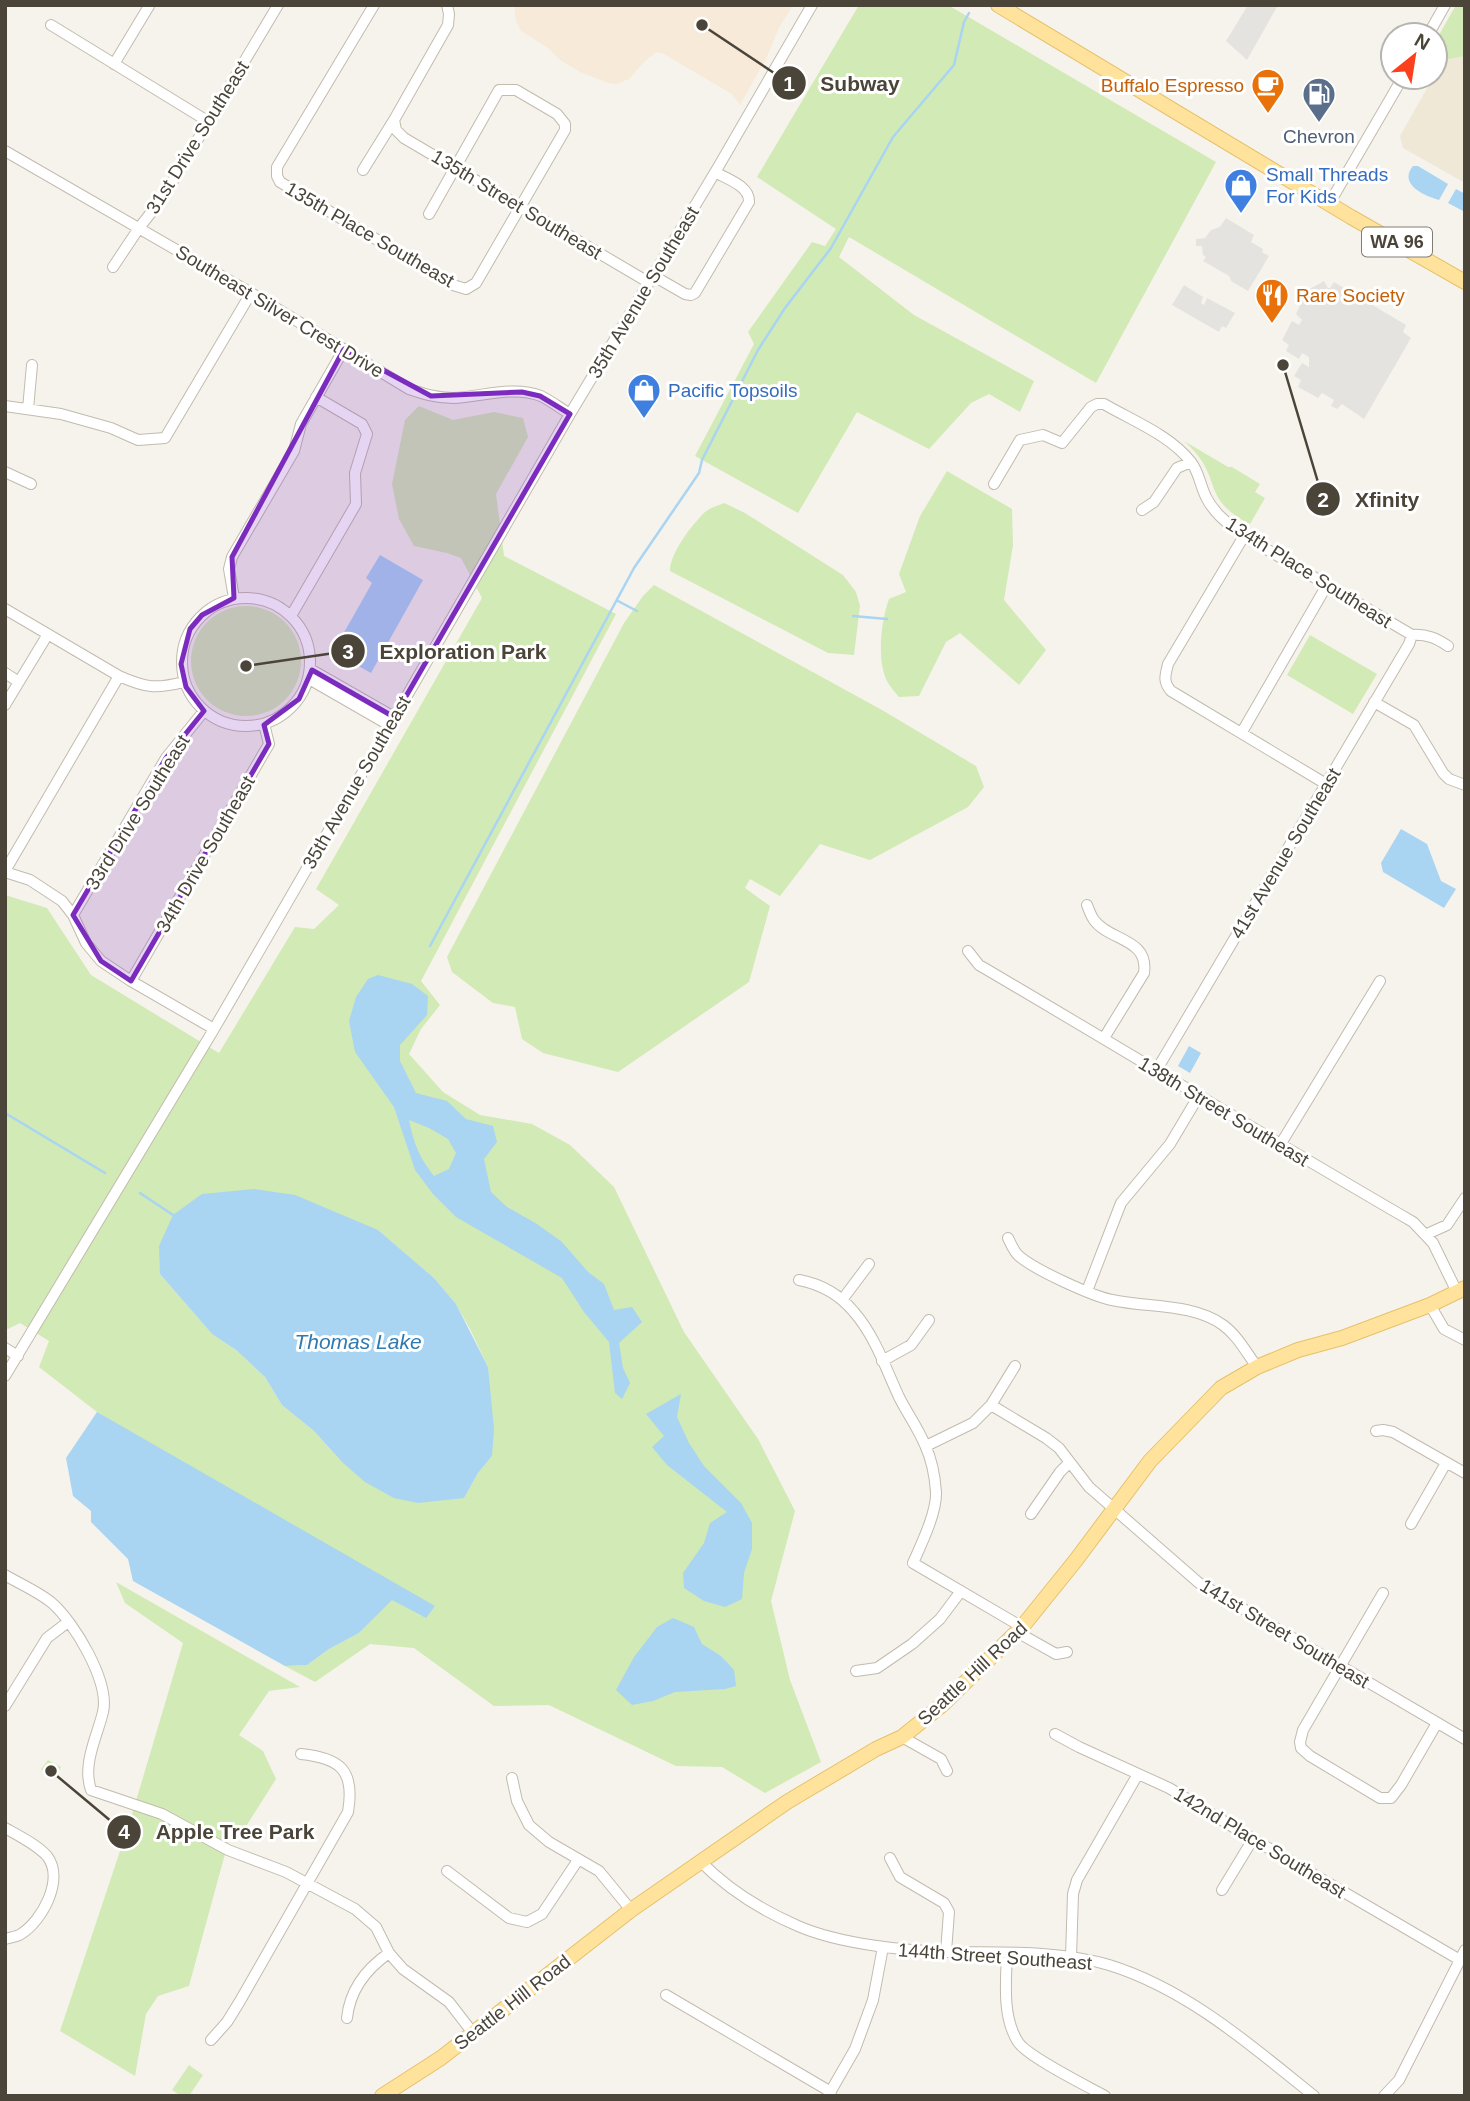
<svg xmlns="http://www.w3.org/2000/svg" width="1470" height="2101" font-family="Helvetica,sans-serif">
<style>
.commercial{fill:#f7ead8}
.education{fill:#efe8d6}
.green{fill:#d2eab5;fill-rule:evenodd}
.parking{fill:#e5e3e0}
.water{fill:#a9d4f2;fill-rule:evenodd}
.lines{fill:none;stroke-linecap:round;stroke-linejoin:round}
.stream{stroke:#a9d4f2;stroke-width:2.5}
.minor-casing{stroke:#c2bbae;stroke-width:12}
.major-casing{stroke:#e6c16a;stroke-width:16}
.minor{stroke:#fff;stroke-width:10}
.major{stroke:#ffe39c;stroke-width:14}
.marked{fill:#7b2cbf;fill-opacity:0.2;stroke:#7b2cbf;stroke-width:5;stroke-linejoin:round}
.labels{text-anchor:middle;stroke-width:6;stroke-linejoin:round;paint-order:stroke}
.shield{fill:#fff;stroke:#817c74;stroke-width:2}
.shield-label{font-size:18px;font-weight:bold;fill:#4b4439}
.food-label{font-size:19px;fill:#c56008;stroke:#fff;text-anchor:end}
.service-label{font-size:19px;fill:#4e5e75;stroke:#fff}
.street-label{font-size:19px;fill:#4b4439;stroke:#fff}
.shop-label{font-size:19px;fill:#366cbe;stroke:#fff;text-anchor:start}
.water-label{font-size:21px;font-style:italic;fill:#2e7ab2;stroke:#fff}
.leader{fill:none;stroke:#4b4439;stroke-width:2.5}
.callout-dot{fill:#4b4439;stroke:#fff;stroke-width:2.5}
.mark-label{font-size:21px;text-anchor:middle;font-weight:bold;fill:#fff}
.callout-label{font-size:21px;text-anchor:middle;font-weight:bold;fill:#4b4439;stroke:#fff;stroke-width:6;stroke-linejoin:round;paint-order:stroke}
</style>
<rect width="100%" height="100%" fill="#f6f3ec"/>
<path class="commercial" d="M514,5H793L779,28L766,59L740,105L732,94L662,53L656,52L645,61L629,79L616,84L608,83L580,72L560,60L548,48L521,31L516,21Z"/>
<path class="education" d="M1465,56V183L1403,148L1400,136L1443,60Z"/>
<path class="green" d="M859,5H948L1216,162L1096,383L849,237L839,257L914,315L1034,381L1020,412L989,394L971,403L929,449L857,412L798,513L695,456L754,344L748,332L812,242L825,246L836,229L757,177Z
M1456,5H1465V56L1443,60L1435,58V42Z
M419,406L453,420L494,412L523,418L528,437L496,494L504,556L616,614L421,981L440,1005L421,1029L409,1054L443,1092L480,1115L532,1124L570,1145L614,1187L684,1332L758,1439L795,1511L771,1601L790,1680L821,1762L765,1793L722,1767L676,1766L549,1705L494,1706L414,1648L370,1644L315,1682L285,1666L307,1665L329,1649L359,1633L392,1599L425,1618L97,1412L39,1367L49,1341L20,1323L8,1329L5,1327V895L47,908L91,975L219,1053L295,927L314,929L339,905L316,889L482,598L461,558L447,553L414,546L399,519L392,484L405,420ZM378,1230L434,1278L456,1304L471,1331L488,1367L492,1456L478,1473L464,1498L342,1462L314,1431L282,1405L265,1377L236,1350L212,1334L160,1274Z
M1184,441L1228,467H1232L1260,484L1255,492L1265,498L1250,524C1238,518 1227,511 1219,499C1214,491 1212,482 1208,473C1203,460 1194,450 1184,441Z
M947,471L1012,509L1013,545L1004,600L1046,650L1019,685L960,633L946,642L919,696L899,697C895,692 891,688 888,683C876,662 881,621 889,599L906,592L899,574L920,516Z
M724,503L745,513L843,575L856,592L860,606L854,655L828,653L670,571C670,553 691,526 704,513C709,508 717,506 724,503Z
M654,585L882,710L976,766L984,787L968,807L870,860L820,844L780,896L750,879L745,888L770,906L749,982L618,1072L543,1053L522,1039L515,1007L493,1003L452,972L447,957L624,623L643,596Z
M191 661a55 55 0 1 1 110 0a55 55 0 1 1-110 0Z
M1310,635L1377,674L1353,714L1287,675Z
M116,1582L300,1687L269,1691L239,1735L263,1751L276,1779L243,1831L232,1828L189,1986L158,1996L146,2014L135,2076L60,2031L130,1821L183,1643L125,1603Z
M48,1760L61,1767L55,1779L41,1769Z
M189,2065L203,2075L189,2096H181L172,2090Z"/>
<path class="parking" d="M1248,5H1278L1247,60L1226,41Z
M1226,218L1254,235L1251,242L1263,249L1262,252L1269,256L1248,291L1231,281L1229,276L1203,261L1206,257L1203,255L1202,246H1196V239L1205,238L1211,230L1220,227Z
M1324,281L1328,288H1330L1334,282L1406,325L1403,332L1411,338L1364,419L1342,404L1337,409L1331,406L1334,400L1322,393L1318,398L1298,387L1301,380L1294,376L1302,363L1309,367V357L1302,353L1299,359L1286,351L1289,345L1282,340L1292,321L1299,325L1302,320L1296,314L1301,303L1297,296Z
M1184,285L1203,297L1201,303L1204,305L1207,298L1235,313L1226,328L1222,326L1219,332L1172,305Z"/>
<path class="water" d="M1413,166H1418L1448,184L1439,200C1424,196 1398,184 1413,166Z
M1456,189L1465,194V212L1448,203Z
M380,555L423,580L371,673L333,652L372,583L366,578Z
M1401,829L1427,844L1441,881L1456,889L1444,908L1383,872L1381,863Z
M378,975L412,984L428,996L427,1015L400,1045V1061L416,1093L447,1101L466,1119L493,1126L497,1142L484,1159L491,1192L507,1207L537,1224L562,1242L588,1272L604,1284L614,1310L632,1307L642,1322L619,1343L623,1368L630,1383L622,1399L615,1393L609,1342L584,1312L562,1278L456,1217L433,1194L415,1170L394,1107L355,1052L349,1021L356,997L368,979ZM409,1120L429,1128L448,1139L456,1153L449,1169L434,1176C419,1157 414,1144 409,1120Z
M1189,1046L1201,1053L1190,1073L1178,1066Z
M254,1189L295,1195L378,1230L434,1278L456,1304L488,1367L494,1429L492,1456L478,1473L464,1498L418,1503L394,1498L365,1482L342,1462L314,1431L282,1405L265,1377L236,1350L212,1334L160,1274L159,1246L173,1215L202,1194Z
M681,1394L677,1417L689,1443L704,1466L741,1503L752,1523V1549L744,1573L742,1599L725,1607L704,1601L684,1588L683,1573L704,1543L710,1523L727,1512L667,1465L652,1447L664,1436L646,1414Z
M97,1412L435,1606L426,1618L392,1600L359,1633L329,1649L307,1665L285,1666L133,1581L128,1559L91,1522V1511L73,1496L66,1458Z
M673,1618L694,1627L702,1644L721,1656L734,1670L736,1686L725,1689L675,1692L653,1701L632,1705L616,1690L634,1657L657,1627Z"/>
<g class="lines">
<path class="stream" d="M618,601L637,611
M853,616L887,619
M430,946L634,568L699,473L702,460L758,350L785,308L831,248L893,137L954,65L964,22L969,13
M5,1113L105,1173
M140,1193L173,1215"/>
<defs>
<path id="minor" d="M374,5L277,167V176L280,182L453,285L466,289L476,283L565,130V124L557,114L516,90H499L429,214
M51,25L209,122
M1428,35L1445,5
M114,64L149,6
M394,120L396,130L404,138L648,282
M5,151L251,293L409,389C424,394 437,398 453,398C481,397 513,385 541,396C551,401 560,408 570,414
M363,170L394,120L448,25L449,14L447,5
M1329,204L1403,77
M113,267L139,228L164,196L278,5
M652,275L685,294L691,295L695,293L749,202C750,186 727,179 715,172
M5,406L61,414L111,428L138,440L165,438L251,293
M28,409L32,365
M5,472L31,484
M994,484L1020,440L1043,435L1062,443L1091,407L1097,404H1104C1133,421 1170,435 1191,462C1199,472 1200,485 1206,497C1214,514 1230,525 1244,536L1412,635C1427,634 1436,638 1448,646
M1142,510L1154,502L1177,468L1191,462
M1244,536L1168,664C1165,676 1163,682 1171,691L1326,784
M182 662a64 64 0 1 1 128 0a64 64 0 1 1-128 0Z
M234,598L229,569L232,557L294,451L301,424L344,349
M5,609L119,676C146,688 156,689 184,682
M291,616L356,504L355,473L367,434L362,424L316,397
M310,669L394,717
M5,673L19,682
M309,679L389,725
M1374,702L1414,725L1443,773L1449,779L1465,785
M5,705L48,634
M1242,732L1327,585
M5,871L119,676
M5,872L30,880L62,901L73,915L86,943L101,961L131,981L214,1029
M1087,905C1089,910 1091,916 1094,920C1109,941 1149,938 1144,973L1104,1038
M73,915L166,758L204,711
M968,951L979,965C1124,1050 1268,1138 1413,1222L1433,1243L1457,1292
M131,981L269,744L264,724
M1156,1071L1409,644L1412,635
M1280,1145L1380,981
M1427,1234L1447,1225L1465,1198
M1008,1238C1011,1244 1014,1252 1019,1256C1035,1270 1092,1296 1112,1300C1148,1308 1192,1303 1223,1325C1237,1335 1246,1352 1257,1367
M799,1280C820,1284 840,1295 854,1312C875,1336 886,1369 899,1397C907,1413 918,1428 925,1445C931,1458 935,1477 936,1492C937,1512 921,1545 913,1563L1022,1627
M1087,1291L1121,1203L1170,1144L1198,1097
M842,1300L869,1264
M1430,1305L1444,1329L1465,1340
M5,1348L18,1356
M882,1361L911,1345L929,1320
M5,1376L214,1029L570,414L717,169L812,5
M991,1405L1046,1438L1059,1448L1089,1487L1199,1583L1465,1739
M1376,1431L1383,1430L1393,1432L1465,1473
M926,1446L973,1423L991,1405L1015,1366
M1031,1514L1060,1472L1069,1463
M1411,1524L1446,1463
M5,1575C20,1584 39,1592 52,1603C74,1622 110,1682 103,1712C97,1737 82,1764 91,1790L162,1814L228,1850L286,1872L355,1909L376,1927L389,1953L403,1969L449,2002L473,2033
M1383,1593L1303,1730L1300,1742L1301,1748L1310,1756L1380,1798H1391L1401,1785L1437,1723
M1017,1632L1056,1654L1067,1652
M856,1671L877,1668L912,1644L940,1619L961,1591
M5,1706L47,1638L68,1622
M1055,1734L1079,1747L1169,1788L1253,1839L1460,1960
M902,1737L941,1759L947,1771
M512,1778L517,1801L529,1825L549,1842L599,1871L631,1910
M5,1828C19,1836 36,1844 47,1856C65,1879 42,1921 21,1934C17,1937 11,1937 5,1939
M890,1858L900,1877L944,1903L949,1912L946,1952
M701,1862C728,1889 763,1911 798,1926C839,1944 906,1951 950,1952C1002,1953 1059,1950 1109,1965C1187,1989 1252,2046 1314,2096
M447,1871L509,1918L527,1922L542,1914L578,1860
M1222,1890L1253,1839
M1007,1953C1006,1981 1002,2017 1018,2042C1028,2057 1087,2086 1105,2096
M1071,1957L1073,1894L1077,1880L1138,1774
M666,1995L831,2092
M347,2018C350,1989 366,1969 389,1953
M211,2040L227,2022L240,2001L348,1812C355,1771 341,1758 301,1754
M828,2096L855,2049L873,2000L883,1947
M1384,2096L1399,2080L1465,1950"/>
<path id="major" d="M998,5L1351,217L1465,282
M382,2096L441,2058L631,1910L787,1802L876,1749L902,1737L942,1705L1022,1627L1076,1560L1150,1461L1221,1388L1257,1367L1298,1350L1342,1338L1430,1305L1465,1288"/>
</defs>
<use href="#minor" class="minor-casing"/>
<use href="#major" class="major-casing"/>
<use href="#minor" class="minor"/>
<use href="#major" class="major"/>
</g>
<path class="marked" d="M344,349L431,396L522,392L540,396L570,414L394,717L312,670L299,699L264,725L269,744L131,981L101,961L73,915L166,758L204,711L186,687L181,664L190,629L202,615L234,598L232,557Z"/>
<defs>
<symbol id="cafe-pin" viewBox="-11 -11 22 30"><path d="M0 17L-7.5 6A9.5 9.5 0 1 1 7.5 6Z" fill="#e8710a" stroke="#fff"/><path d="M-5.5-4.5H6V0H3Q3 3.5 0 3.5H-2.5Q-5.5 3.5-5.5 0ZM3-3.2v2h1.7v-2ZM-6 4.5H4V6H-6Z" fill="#fff"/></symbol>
<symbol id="fuel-pin" viewBox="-11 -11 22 30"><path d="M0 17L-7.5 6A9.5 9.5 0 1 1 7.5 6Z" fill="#5c6f8a" stroke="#fff"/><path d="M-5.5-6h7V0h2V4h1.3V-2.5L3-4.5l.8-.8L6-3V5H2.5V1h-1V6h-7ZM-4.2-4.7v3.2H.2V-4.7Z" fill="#fff"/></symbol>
<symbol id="shop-pin" viewBox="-11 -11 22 30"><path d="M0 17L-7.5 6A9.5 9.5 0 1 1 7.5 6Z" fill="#3f7fe0" stroke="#fff"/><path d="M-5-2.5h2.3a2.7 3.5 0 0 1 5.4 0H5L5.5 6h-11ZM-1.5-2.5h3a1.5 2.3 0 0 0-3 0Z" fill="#fff"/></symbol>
<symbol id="restaurant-pin" viewBox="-11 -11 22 30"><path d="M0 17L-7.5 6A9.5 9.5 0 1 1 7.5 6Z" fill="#e8710a" stroke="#fff"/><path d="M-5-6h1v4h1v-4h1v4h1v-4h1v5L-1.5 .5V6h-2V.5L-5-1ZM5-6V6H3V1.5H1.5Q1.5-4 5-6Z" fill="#fff"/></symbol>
</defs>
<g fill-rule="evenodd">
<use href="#cafe-pin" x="1249" y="66" width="38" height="52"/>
<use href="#fuel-pin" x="1300" y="75" width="38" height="52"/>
<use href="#shop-pin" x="1222" y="166" width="38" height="52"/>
<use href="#restaurant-pin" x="1253" y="276" width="38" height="52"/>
<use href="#shop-pin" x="625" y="371" width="38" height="52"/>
</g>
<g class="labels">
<rect class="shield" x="1362" y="227.5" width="70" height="29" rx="5"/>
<g class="shield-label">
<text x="1397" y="248">WA 96</text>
</g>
<g class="food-label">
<text x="1244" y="92">Buffalo Espresso</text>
<text x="1296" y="302" text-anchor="start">Rare Society</text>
</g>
<g class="service-label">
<text x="1319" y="143">Chevron</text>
</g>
<g class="street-label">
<text transform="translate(197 137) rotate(-58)" y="7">31st Drive Southeast</text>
<text transform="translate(517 204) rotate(31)" y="7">135th Street Southeast</text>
<text transform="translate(370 234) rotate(30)" y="7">135th Place Southeast</text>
<text transform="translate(643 292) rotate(-59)" y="7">35th Avenue Southeast</text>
<text transform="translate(280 311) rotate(31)" y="7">Southeast Silver Crest Drive</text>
<text transform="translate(1309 572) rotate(32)" y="7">134th Place Southeast</text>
<text transform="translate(356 782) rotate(-60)" y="7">35th Avenue Southeast</text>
<text transform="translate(137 812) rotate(-58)" y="7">33rd Drive Southeast</text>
<text transform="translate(1285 853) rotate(-59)" y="7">41st Avenue Southeast</text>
<text transform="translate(205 854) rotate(-60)" y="7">34th Drive Southeast</text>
<text transform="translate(1224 1111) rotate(31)" y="7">138th Street Southeast</text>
<text transform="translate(1285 1633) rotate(31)" y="7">141st Street Southeast</text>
<text transform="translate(972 1673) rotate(-43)" y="7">Seattle Hill Road</text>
<text transform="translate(1260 1842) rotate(31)" y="7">142nd Place Southeast</text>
<text transform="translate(995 1956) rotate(4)" y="7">144th Street Southeast</text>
<text transform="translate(512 2002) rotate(-38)" y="7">Seattle Hill Road</text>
</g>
<g class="shop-label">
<text x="1266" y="181">Small Threads<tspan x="1266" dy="22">For Kids</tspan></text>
<text x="668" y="397">Pacific Topsoils</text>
</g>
<g class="water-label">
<text x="358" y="1349">Thomas Lake</text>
</g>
</g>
<path class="leader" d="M702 25L789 83M1283 365L1323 499M246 666L348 651M51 1771L124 1832"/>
<g class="callout-dot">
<circle cx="702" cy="25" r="7"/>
<circle cx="1283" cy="365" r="7"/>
<circle cx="246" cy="666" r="7"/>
<circle cx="51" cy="1771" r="7"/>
<circle cx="789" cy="83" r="18"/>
<circle cx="1323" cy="499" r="18"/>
<circle cx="348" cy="651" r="18"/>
<circle cx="124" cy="1832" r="18"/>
</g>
<g class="mark-label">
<text x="789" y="91">1</text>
<text x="1323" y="507">2</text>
<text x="348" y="659">3</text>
<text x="124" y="1839">4</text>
</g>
<g class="callout-label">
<text x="860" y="91">Subway</text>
<text x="1387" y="507">Xfinity</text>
<text x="463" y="659">Exploration Park</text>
<text x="235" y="1839">Apple Tree Park</text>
</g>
<rect width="1470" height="2101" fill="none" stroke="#4b4439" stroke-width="14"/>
<g transform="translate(1414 56) rotate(30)"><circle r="33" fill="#ffffff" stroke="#b7b4b0" stroke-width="2"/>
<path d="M0-5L12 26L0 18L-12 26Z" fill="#fc3f1d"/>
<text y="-10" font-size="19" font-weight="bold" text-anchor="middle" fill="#4b4439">N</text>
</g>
</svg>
